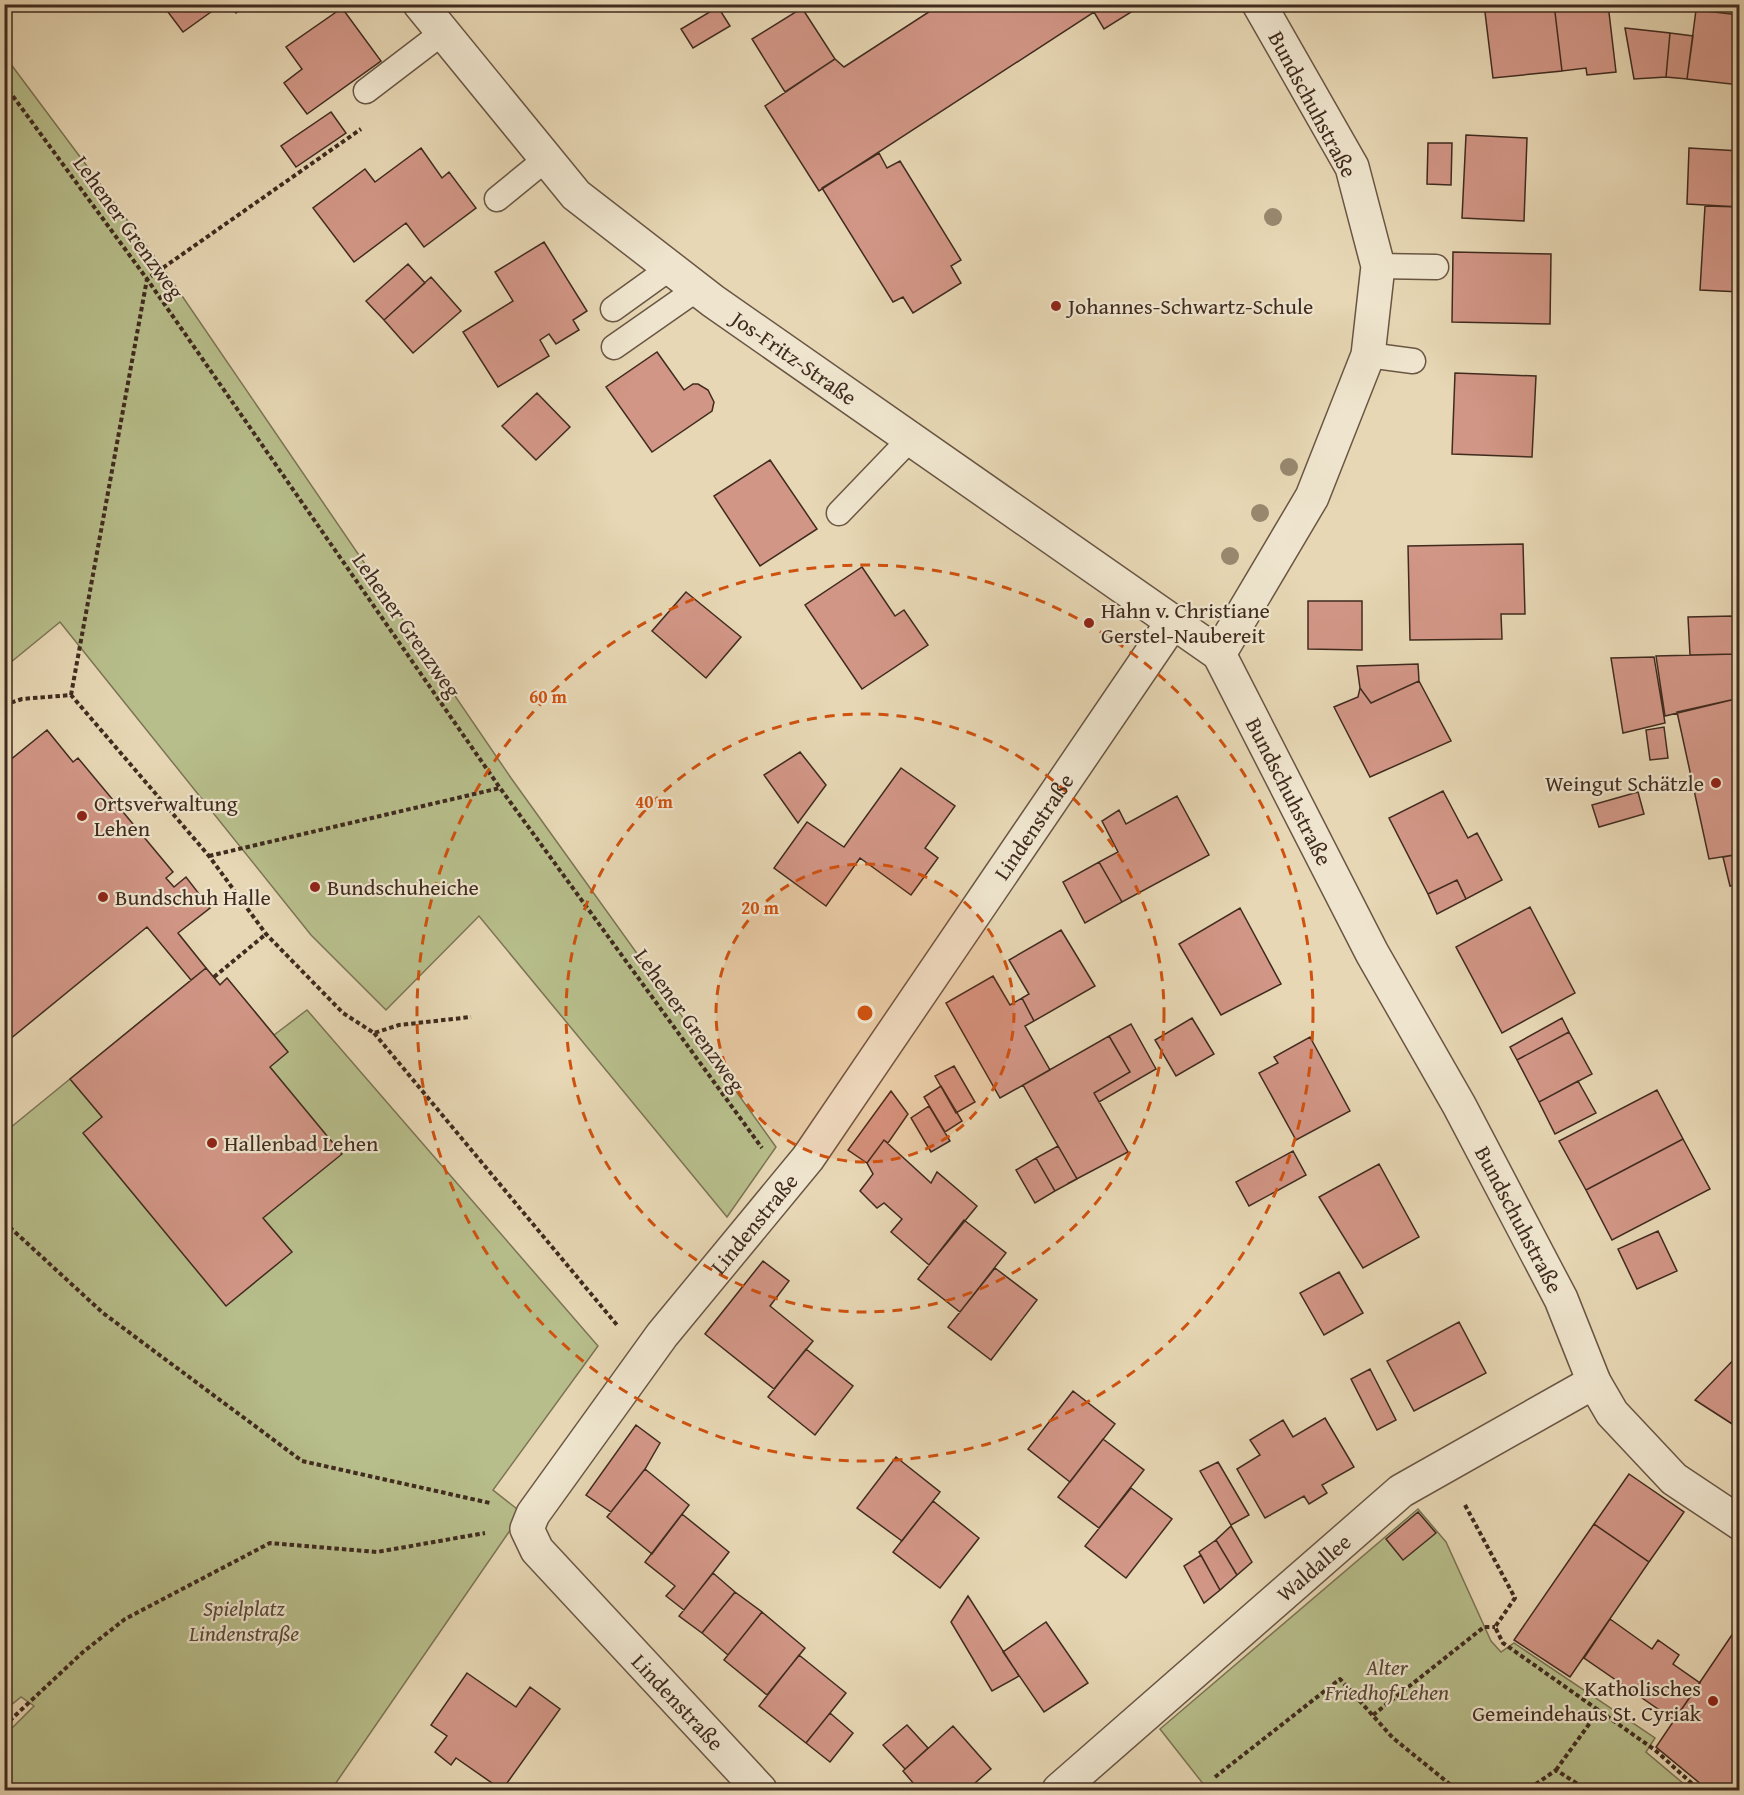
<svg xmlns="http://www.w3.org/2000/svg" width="1744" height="1795" font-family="'Gentium Book Plus',serif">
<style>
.green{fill:#b7be8b;stroke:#7c7455;stroke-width:1.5}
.building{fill:#d29686;stroke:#402b1f;stroke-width:1.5}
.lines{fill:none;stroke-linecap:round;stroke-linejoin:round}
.service-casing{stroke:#6a5644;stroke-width:27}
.minor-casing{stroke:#6a5644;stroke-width:36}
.path{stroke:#402b1f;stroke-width:4;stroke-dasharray:4.5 3;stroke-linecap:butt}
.service{stroke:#efe5ce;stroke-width:24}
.minor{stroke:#efe5ce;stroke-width:33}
.tree{fill:#98886e}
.ring{fill:none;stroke:#cf520f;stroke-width:3;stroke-dasharray:10 8}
.poi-dot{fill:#8f2418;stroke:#efe5ce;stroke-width:2}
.labels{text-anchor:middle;stroke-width:4.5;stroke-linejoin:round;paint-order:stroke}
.street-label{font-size:22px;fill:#402b1f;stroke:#efe5ce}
.poi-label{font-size:22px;fill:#402b1f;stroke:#efe5ce;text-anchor:start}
.park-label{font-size:22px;font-style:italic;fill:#584835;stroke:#efe5ce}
.centre{fill:#cf520f;stroke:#efe5ce;stroke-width:3}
.ring-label{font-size:18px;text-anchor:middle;font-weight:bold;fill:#cf520f;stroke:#efe5ce;stroke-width:4.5;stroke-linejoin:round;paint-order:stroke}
</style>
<rect width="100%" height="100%" fill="#e7d7b4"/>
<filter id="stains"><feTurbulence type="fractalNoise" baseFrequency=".00333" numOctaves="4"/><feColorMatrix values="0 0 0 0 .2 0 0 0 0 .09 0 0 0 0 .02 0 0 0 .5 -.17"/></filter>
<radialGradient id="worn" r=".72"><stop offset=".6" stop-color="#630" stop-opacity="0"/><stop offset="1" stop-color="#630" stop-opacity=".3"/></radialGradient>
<path class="green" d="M4,55L163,268L511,778L776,1147L727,1217L479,916L386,1010L311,935L60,622L5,667Z
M206,968L220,985L227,978L274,1035L307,1010L598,1346L493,1490L522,1513L331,1790H5V1735L34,1706L21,1697L5,1710V1132Z
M1418,1509L1446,1542L1491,1641L1501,1652L1514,1643L1655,1738L1646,1752L1691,1790H1208L1160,1729Z"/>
<path class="building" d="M162,4H222L183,32Z
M230,4H248L236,13Z
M941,4H1144L1104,29L1094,12L819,191L765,106L835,59L844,67Z
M1484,4H1554L1562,71L1493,78Z
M1554,4H1608L1616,72L1587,75L1586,68L1562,71Z
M718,7L730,26L693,48L681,29Z
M342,8L381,61L307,114L284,83L302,69L286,47Z
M802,8L835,59L785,92L752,39Z
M1696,10L1740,15V85L1687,79Z
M1625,28L1670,33L1666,77L1634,79Z
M1670,33L1693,36L1687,79L1666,77Z
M331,112L346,133L296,167L281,146Z
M1466,135L1527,138L1524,221L1462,218Z
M1428,143H1452L1451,185L1427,184Z
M421,148L442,178L449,172L476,208L424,247L406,223L354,262L313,208L365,169L375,182Z
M1689,148L1740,151V207L1687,204Z
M879,153L887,168L900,161L961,260L951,266L961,283L913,313L903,297L893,302L822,188Z
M1705,206L1740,207V292L1700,290Z
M544,242L587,311L573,320L579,330L556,344L549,334L540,340L549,356L498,387L463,332L513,301L495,272Z
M1453,252L1551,254L1550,324L1452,322Z
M408,264L425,283L384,320L366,301Z
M431,277L461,311L413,353L384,320Z
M657,352L684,390L693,384H698L708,390L714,402L712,411L652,452L606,387Z
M1455,373L1536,376L1532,457L1452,454Z
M537,393L570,427L536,460L502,426Z
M770,460L817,529L760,566L714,496Z
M1523,544L1525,614H1501L1502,639L1410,640L1408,546Z
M862,567L895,616L904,610L928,645L862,689L805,605Z
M686,592L741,637L706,678L652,631Z
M1308,601H1362V650L1308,649Z
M1733,616L1736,654L1690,655L1688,617Z
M1736,654L1740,666V698L1665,716L1656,656Z
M1654,657L1665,723L1623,733L1611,658Z
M1418,664L1419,681L1371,703L1360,688L1357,666Z
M1419,681L1451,741L1370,777L1334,707L1358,697L1360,688L1371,703Z
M1740,698V854L1709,859L1677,712Z
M1664,727L1668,758L1650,760L1646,730Z
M47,730L73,762L78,758L173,872L166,878L174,887L186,877L210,908L178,933L206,968L191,980L147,927L4,1044V765Z
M800,752L826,785L798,823L764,775Z
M901,768L955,806L925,848L938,858L911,895L860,858L826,906L774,868L807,822L844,847Z
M1443,791L1468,838L1477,833L1502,880L1466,899L1457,880L1428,894L1389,818Z
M1638,792L1644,814L1599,827L1592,805Z
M1177,796L1209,855L1122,902L1099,862L1118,852L1102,821L1119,810L1126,824Z
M1740,854V884L1730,886L1723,857Z
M1099,862L1122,902L1085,923L1063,882Z
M1457,880L1466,899L1437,914L1428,894Z
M1530,907L1575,993L1502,1033L1456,947Z
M1240,908L1281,984L1221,1015L1179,944Z
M1061,930L1095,986L1034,1021L1022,998L1029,994L1009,960Z
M206,968L220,985L227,978L288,1052L270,1067L342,1154L263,1218L292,1252L226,1306L83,1133L102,1117L70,1079Z
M993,976L1010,1005L1022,998L1034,1021L1025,1026L1050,1070L1000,1098L946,1003Z
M1192,1018L1214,1054L1176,1076L1155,1040Z
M1562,1018L1569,1032L1517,1060L1510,1047Z
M1131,1024L1156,1069L1099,1102L1094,1093L1130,1072L1109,1036Z
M1569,1032L1592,1074L1539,1102L1517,1060Z
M1109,1036L1130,1072L1094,1093L1128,1152L1067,1184L1077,1179L1023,1085Z
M1310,1037L1350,1111L1296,1140L1259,1073L1278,1063L1274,1057Z
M954,1066L975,1102L956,1113L935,1076Z
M1578,1081L1596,1113L1555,1134L1539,1102Z
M941,1086L962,1121L945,1132L924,1097Z
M1657,1090L1683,1139L1586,1190L1559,1141Z
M891,1091L908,1114L888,1143L884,1140L867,1163L848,1150Z
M929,1106L950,1141L931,1152L911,1118Z
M1683,1139L1710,1189L1612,1240L1586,1190Z
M884,1140L931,1183L937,1172L977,1206L929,1265L891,1232L902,1219L884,1203L877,1208L860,1191L873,1174L867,1163Z
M1058,1146L1077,1179L1055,1191L1036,1158Z
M1293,1151L1306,1175L1249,1206L1236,1182Z
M1036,1158L1055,1191L1035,1203L1016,1170Z
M1379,1164L1419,1237L1363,1268L1319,1197Z
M964,1220L1006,1253L960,1312L918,1279Z
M1658,1231L1677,1271L1637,1289L1618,1249Z
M763,1261L789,1281L770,1306L813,1341L774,1389L705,1334Z
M995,1268L1037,1300L991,1360L948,1327Z
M1339,1272L1363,1313L1324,1335L1300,1293Z
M1459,1322L1486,1373L1414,1411L1387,1361Z
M806,1349L853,1386L815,1435L768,1397Z
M1740,1353V1429L1695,1400Z
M1370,1369L1396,1420L1377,1430L1351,1379Z
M1073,1391L1115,1424L1070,1482L1028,1449Z
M1325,1418L1354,1467L1322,1485L1327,1493L1309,1504L1304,1496L1265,1518L1237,1469L1260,1455L1250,1440L1283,1420L1293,1437Z
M636,1425L660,1443L645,1469L611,1512L586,1495Z
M1103,1439L1144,1470L1099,1528L1058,1497Z
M896,1457L940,1492L902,1541L857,1508Z
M1218,1462L1249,1515L1231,1525L1200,1471Z
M645,1469L689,1505L652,1554L607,1517Z
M1629,1474L1684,1512L1649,1562L1594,1524Z
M1131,1488L1172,1519L1126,1578L1085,1546Z
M933,1501L979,1538L940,1588L893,1552Z
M1418,1512L1436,1533L1403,1560L1386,1539Z
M682,1514L729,1552L684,1610L666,1596L675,1586L645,1562Z
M1594,1524L1649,1562L1570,1677L1514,1640Z
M1231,1526L1252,1562L1237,1575L1216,1540Z
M1216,1540L1237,1575L1220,1590L1199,1552Z
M1201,1555L1220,1590L1204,1603L1184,1566Z
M713,1573L735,1592L702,1633L679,1616Z
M735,1592L762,1612L728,1655L702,1633Z
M968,1596L1019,1676L992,1691L951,1622Z
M762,1612L805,1648L767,1695L724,1660Z
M1610,1619L1652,1649L1658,1640L1679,1655L1673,1664L1700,1683L1674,1720L1584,1658Z
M1046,1622L1088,1683L1044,1712L1003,1652Z
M1740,1623V1790H1708L1656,1747Z
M799,1655L846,1693L806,1743L759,1706Z
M467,1673L516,1707L530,1687L560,1709L502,1790L456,1758L451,1765L435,1752L447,1736L431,1725Z
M830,1713L853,1733L830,1762L806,1743Z
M907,1725L928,1748L905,1769L883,1745Z
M953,1726L991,1769L967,1790H919L903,1771Z"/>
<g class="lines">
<defs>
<path id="service" d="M366,91L442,33
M497,199L546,159
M1378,266L1436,267
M613,309L670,268
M614,347L697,289
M1368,355L1413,361
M839,513L910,439"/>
<g id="minor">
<path id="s1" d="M420,4L576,195L713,301L1219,654L1372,953L1459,1105L1561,1299L1594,1382L1612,1413L1674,1479L1740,1523"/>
<path d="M1219,654L1312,497L1368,355L1378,266L1352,167L1259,4"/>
<path id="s2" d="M760,1790L537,1550L527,1529L533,1514L662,1335L808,1158L1172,623"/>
<path id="s3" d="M1059,1790L1401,1491L1594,1382"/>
</g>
</defs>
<use href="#service" class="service-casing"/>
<use href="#minor" class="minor-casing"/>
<path class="path" d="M4,84L147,279L500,788L762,1148
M71,695L147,279L361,129
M4,705L22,699L71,695L209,856L266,934L343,1013L374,1033L399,1025L471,1017
M209,856L500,788
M214,977L266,934
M374,1033L617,1325
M4,1222L103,1313L302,1461L490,1503
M1465,1505L1515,1598L1495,1627L1503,1643L1655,1750L1699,1790
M1373,1715L1484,1627H1495
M4,1726L83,1652L125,1619L270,1543L377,1552L485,1533
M1556,1770L1600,1709
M1215,1777L1340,1679L1393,1738L1457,1790
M1531,1790L1536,1784L1556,1770L1587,1790"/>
<use href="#service" class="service"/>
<use href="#minor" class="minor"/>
</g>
<g class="tree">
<circle cx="1273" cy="217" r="9"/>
<circle cx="1289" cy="467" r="9"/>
<circle cx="1260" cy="513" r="9"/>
<circle cx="1230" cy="556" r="9"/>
</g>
<circle cx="865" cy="1013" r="149" fill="#cf520f" fill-opacity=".12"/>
<g class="ring">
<circle cx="865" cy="1013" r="149"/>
<circle cx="865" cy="1013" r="299"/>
<circle cx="865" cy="1013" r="448"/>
</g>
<g class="poi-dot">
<circle cx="1056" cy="306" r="6"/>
<circle cx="1089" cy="623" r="6"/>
<circle cx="1716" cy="783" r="6"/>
<circle cx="82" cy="816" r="6"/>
<circle cx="315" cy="887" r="6"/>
<circle cx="103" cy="897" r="6"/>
<circle cx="212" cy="1143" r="6"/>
<circle cx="1713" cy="1701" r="6"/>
</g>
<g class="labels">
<g class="street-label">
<text transform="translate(1313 104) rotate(62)" y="8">Bundschuhstraße</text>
<text transform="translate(129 227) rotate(54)" y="8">Lehener Grenzweg</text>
<text dy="8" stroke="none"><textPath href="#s1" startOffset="519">Jos-Fritz-Straße</textPath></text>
<text transform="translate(407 625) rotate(55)" y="8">Lehener Grenzweg</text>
<text dy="8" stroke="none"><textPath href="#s1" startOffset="1191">Bundschuhstraße</textPath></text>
<text dy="8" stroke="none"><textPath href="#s2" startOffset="1218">Lindenstraße</textPath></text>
<text transform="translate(690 1020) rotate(54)" y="8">Lehener Grenzweg</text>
<text dy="8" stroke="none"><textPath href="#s1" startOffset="1677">Bundschuhstraße</textPath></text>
<text dy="8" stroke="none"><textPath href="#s2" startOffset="732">Lindenstraße</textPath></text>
<text dy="8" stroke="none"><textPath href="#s3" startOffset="338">Waldallee</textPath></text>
<text transform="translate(678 1702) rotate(47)" y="8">Lindenstraße</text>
</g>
<g class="poi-label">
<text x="1068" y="314">Johannes-Schwartz-Schule</text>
<text x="1101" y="618">Hahn v. Christiane<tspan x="1101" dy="25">Gerstel-Naubereit</tspan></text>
<text x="1704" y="791" text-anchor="end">Weingut Schätzle</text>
<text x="94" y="811">Ortsverwaltung<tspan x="94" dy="25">Lehen</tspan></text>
<text x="327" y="895">Bundschuheiche</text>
<text x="115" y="905">Bundschuh Halle</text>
<text x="224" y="1151">Hallenbad Lehen</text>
<text x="1701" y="1696" text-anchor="end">Katholisches<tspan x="1701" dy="25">Gemeindehaus St. Cyriak</tspan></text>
</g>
<g class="park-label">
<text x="244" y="1616">Spielplatz<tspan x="244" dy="25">Lindenstraße</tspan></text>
<text x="1387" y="1675">Alter<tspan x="1387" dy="25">Friedhof Lehen</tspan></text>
</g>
</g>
<circle cx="865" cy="1013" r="9" class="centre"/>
<g class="ring-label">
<text x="548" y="703">60 m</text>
<text x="654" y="808">40 m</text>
<text x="760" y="914">20 m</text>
</g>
<rect width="1744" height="1795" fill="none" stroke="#e7d7b4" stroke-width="24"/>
<rect x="6" y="6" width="1732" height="1783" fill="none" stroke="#402b1f" stroke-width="3"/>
<rect x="12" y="12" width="1720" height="1771" fill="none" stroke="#402b1f" stroke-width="1.5"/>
<rect width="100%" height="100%" filter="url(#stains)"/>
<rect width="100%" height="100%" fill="url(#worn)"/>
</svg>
